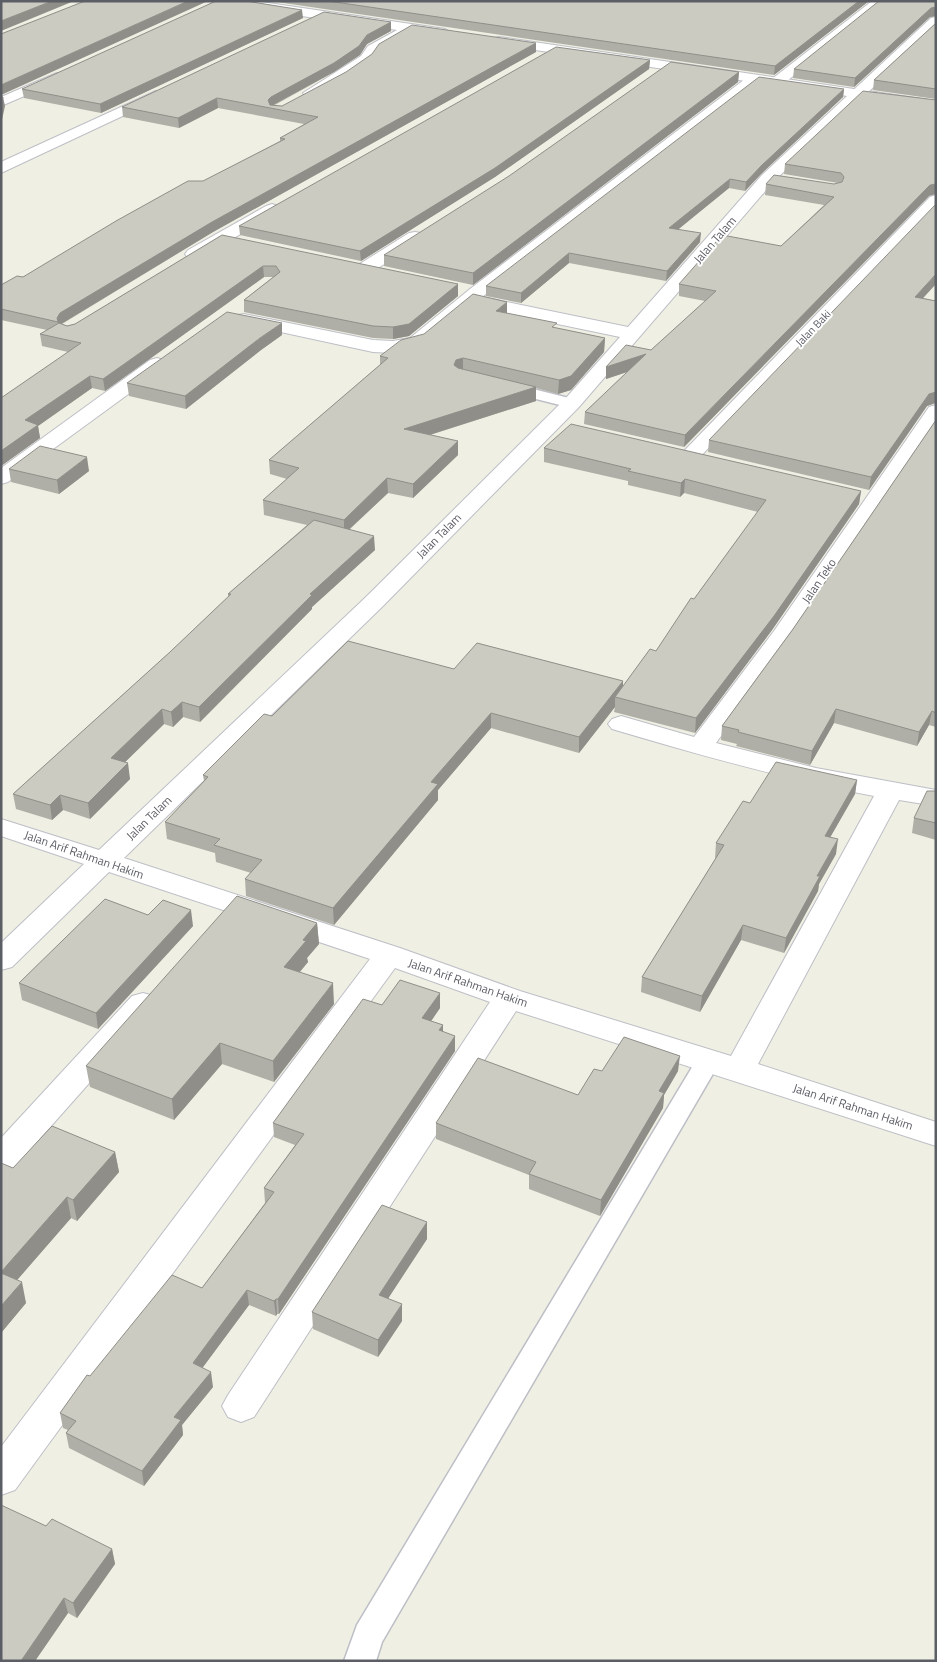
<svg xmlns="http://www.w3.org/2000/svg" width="937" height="1662" font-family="'Titillium Web',sans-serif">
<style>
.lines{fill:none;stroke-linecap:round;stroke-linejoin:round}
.service-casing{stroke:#bdbfc6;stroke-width:3}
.minor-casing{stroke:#bdbfc6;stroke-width:2}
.tertiary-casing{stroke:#bdbfc6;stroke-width:2}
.service{fill:#fff;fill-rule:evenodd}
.minor{fill:#fff;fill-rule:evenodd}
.tertiary{fill:#fff;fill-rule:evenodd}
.wall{fill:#afafa7}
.shaded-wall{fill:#8f8e88}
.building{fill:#cccbc2;stroke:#8f8e88}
.labels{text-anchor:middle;stroke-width:4;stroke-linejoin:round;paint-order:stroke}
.far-street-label{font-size:11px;fill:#5b5e65;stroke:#fff}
.street-label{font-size:12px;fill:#5b5e65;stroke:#fff}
</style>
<rect width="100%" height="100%" fill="#efefe3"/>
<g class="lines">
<defs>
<path id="service" d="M509,383L577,400L580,403L577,406L572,408L504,391L501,388L504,385Z
M709,1051L718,1054L721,1060L382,1642L376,1661H344L357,1625L700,1054Z"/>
<path id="minor" d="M872,1H886L782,85H772L770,82L772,79Z
M936,17V28L774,181L579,407L383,606L124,858L400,948L520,991L731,1056L874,796C785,779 699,755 612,729L608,724L612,719L621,716L694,737L774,631L929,407L936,405V426L790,641L716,743L816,768L936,790V806L899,800L758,1064L936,1122V1146L516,1011L254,1417L241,1422L228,1417L222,1406L228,1395L490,1002L395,968L15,1490L1,1495V1447L370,959L109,872L12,967L1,970V943L84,864L1,836V819L99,850L367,596L565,399L620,337L471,306L423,346L393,353L373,352L244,324L238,323L235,319L238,315L244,314L373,340L393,341L410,338L470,289L749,76H759L761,79L759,82L482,297L628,327L762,175L931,18Z
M408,24L415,28L413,31L378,52L371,62L345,80L315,96H305L303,93L361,56L368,46Z
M57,73L64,77L62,80L1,106V97Z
M156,91L161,92L163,95L161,98L1,173V162Z
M936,195V210L697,460L690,462L683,460L680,456L683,452L930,197Z
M272,204L278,206L280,209L278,212L200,258L194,259L188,258L185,254L188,250L266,206Z
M415,232L421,233L423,237L421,241L370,273L364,274L358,273L355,269L358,265L409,233Z
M157,358L164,360L167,364L164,368L8,482L1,484V468L150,360Z
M143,993L154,996L158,1003L154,1010L13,1169L1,1172V1138L132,996Z"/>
<path id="tertiary" d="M221,1H255L445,29L452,33L445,37L227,5Z
M499,37L936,101V109L494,44L492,41L494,38Z"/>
</defs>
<use href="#service" class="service-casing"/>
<use href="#minor" class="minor-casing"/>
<use href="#tertiary" class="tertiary-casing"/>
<use href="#service" class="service"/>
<use href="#minor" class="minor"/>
<use href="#tertiary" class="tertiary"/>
</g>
<path class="wall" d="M270,1H869L774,75Z
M936,1V16L930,17L854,87L793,78L794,69Z
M303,18L101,113L24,98L22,89Z
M391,22V31L367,44L360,55L334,72L273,106H282L536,52L213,232L62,324L67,326L75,324L222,235L458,296L409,336L393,339L373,338L244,312V300L273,277H264L105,391L92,388L38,426L40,438L1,466L68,352L42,346L40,334L47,330L1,320V285L23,277L280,141V138L304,124L218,108L179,128L123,117L122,107Z
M936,23V99L873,90L874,80Z
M650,60L649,69L495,177L361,261L240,235L239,226Z
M739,72L738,82L473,285L384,266V255Z
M844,89L843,97L761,174L745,191L729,188L678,229L700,242L666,281L569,263L521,303L486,296V286Z
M936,100L929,196L684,447L584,424L585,412L627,372L606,379V367L651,350L705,301L679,296V284L781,246L824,205L765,195L766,184H834L838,183L784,174L785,164Z
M923,298L936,301V403L927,406L869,490L708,452L709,440Z
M507,314L556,328L605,338L604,352L571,390L558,394L536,388V401L430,435L458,455L413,498L388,493L350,529L375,550L312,607V609L200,722L183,717L173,727L164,724L125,762L130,779L90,819L63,810L52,820L16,809L13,794L170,652L228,597V594L307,525L264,515L263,500L287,479L270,474L269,460L380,365V356Z
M282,335L261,350L186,409L129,396L127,383Z
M936,420V727L929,725L917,746L834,723L810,765L736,746L737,744L721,740L722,726L793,629Z
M544,448L861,491L859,504L772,630L695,733L614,712L615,707L579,753L491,728L438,790V800L334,925L246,896L245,879L251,873L216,862L215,853L167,839L165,822L204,781L203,775L272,716L454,669L623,686L656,651L758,512L684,493L680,497L628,485V481L544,462Z
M9,469L89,471L59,494L11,482Z
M857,780L855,794L830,837L836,854L819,884L818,891L784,953L741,940L700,1012L641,992L642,977L716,858H715L716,843L750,803Z
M936,791V840L912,833L914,818Z
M148,915L193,926L98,1029L22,1000L19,983Z
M317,923L319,944L307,958L308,962L300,972L334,1004L274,1082L222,1064L174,1120L90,1087L86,1066Z
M382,1005L440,1008L431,1021L443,1025V1032L455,1051L279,1314H277L276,1316L249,1305L202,1368L213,1387L182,1425L183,1435L144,1486L69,1448L66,1433L68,1430L63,1428L60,1413L90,1376L202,1288L265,1203L264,1188L295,1145L274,1137L273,1123Z
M602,1071H678L664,1095L663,1108L600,1216L529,1189V1175L436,1139V1123L578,1095Z
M115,1152L119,1172L77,1221L71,1218L17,1280L26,1303L1,1333L13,1168Z
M427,1222V1239L388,1298L402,1321L378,1357L313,1329L312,1312Z
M46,1526L112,1549L115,1564L77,1618L68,1613L35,1661H1Z"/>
<path class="shaded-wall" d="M52,1H74L1,31V21Z
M188,1H208L1,95V85Z
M859,1H869L774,75L775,66Z
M936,7V16L930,17L854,87L855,78L931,8Z
M302,10L303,18L101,113L100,104Z
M391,22V31L367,44L360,55L334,72L271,106L270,108L268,100L271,97L367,35Z
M536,43V52L213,232L61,324L59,328L57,318L60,313L212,222Z
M650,60L649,69L495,177L361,261L360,251Z
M739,72L738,82L473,285V273Z
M844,89L843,97L761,174L745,191L746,182L762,165Z
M3,97L5,106L1,124V107Z
M217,98L218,108L179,128L178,118Z
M730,179L729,188L669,237V228Z
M936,184V194L929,196L684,447L685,435L930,185Z
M701,233L700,242L666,281L667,271Z
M569,253V263L521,303V293Z
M263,266L264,277L105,391L103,379Z
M936,274V284L914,308L915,297Z
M458,284V296L409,336L393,339V327Z
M507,302V315L496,311Z
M282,323V335L261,350L186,409L185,396L260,338Z
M605,338L604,352L571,390L558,394L559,380Z
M646,354L645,366L606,379V367Z
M463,358V371L456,373L454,365L456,360Z
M90,376L92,388L38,426L40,438L1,466V451L25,420Z
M536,387V401L404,443V429Z
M936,392L935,403L927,406L869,490L871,477L929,394Z
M458,441V455L413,498V484Z
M87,457L89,471L59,494L57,480Z
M387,478L388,493L344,534V520Z
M685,479L684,493L680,497L681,483Z
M861,491L859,504L772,630L695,733L696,718Z
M374,536L375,550L312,607V609L200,722L199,707L310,594Z
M623,681V696L615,697V707L579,753V737Z
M182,702L183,717L173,727L171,712Z
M162,709L164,724L113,774L111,758Z
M836,709L834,723L810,765L812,751Z
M932,711L929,725L917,746L919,732Z
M491,713V728L438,790V800L334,925L333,908L431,782Z
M128,763L130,779L90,819L88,803Z
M857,780L855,794L823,850L825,836Z
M60,795L63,810L52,820L50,805Z
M838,839L836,854L819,884L818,891L784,953L786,938L817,876Z
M191,910L193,926L98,1029L96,1013Z
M317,923L319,944L307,958L308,962L286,988L284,967L303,940Z
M743,925L741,940L700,1012L702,996Z
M333,983L334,1004L274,1082L273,1061Z
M440,993V1008L423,1033L422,1018Z
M443,1025V1040L439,1030Z
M455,1036V1051L279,1314L278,1299Z
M220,1043L222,1064L174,1120L172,1099Z
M680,1056L678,1071L664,1095L663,1108L600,1216L601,1200L659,1091Z
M115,1152L119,1172L77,1221L73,1200Z
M67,1197L71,1218L5,1294L1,1272Z
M427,1222V1239L380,1311L379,1295Z
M22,1282L26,1303L1,1333V1306Z
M247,1290L249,1305L195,1378L193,1363Z
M276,1299L277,1314L276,1316L274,1301Z
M402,1304V1321L378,1357V1340Z
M211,1372L213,1387L182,1425L183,1435L144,1486L142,1471L174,1417Z
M112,1549L115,1564L77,1618L73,1603Z
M64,1598L68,1613L35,1661H21Z"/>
<path class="building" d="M1,1H52L1,21Z
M85,1H188L1,85V34Z
M216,1H246L302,10L100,104L22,89Z
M328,1H859L775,66Z
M879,1H936V7L931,8L855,78L794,69Z
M324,12L391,22L367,35L359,46L334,63L271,97L268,100L270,105L282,106L346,72L372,54L379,44L412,25L536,43L212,222L60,313L57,318L58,322L1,309V285L17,276L23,277L116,221L188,181H203L285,139L280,138L318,117L217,98L178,118L122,107Z
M936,23V89L874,80Z
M556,47L650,60L495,168L360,251L239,226Z
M671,62L739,72L473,273L384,255L509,176Z
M759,77L844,89L762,165L746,182L730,179L669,228L701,233L667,271L569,253L521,293L486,286Z
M863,91L936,100V184L930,185L685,435L585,412L646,354L606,367L626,345L651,350L716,291L679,284L722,235L781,246L834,197L766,184L774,175L834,184L842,182L844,177L841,173L785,164Z
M1,97H3L1,107Z
M936,204V274L915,297L936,301V392L929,394L871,477L709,440Z
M222,235L458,284L409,324L393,327L373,326L244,300L280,272L276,266H263L103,379L90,376L25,420L38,425L1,451V398L81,343L40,334L59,323L67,326L75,324Z
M473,294L507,302L496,311L557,323L552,327L605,338L571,376L559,380L463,358L456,360L454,365L458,368L536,387L404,429L458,441L413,484L387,478L344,520L263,500L299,468L269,460L388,358L380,356L401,340L424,334Z
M227,312L282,323L260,338L185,396L127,383Z
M936,420V713L932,711L919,732L836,709L812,751L738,732L739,730L722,726L793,629Z
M571,424L861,491L774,616L696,718L615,697L650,649L656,651L691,598L694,599L766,500L685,479L681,483L628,471L631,469L544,448Z
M40,446L87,457L57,480L9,469Z
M314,520L374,536L310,594L312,595L199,707L182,702L171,712L162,709L111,758L128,763L88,803L60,795L50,805L13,794L170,652L231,594H228Z
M348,641L454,669L477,643L623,681L579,737L491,713L431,782L438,784L333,908L245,879L262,860L214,845L220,839L165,822L208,777L203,775L264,714L272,716Z
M776,762L857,780L825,836L838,839L817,876H820L786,938L743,925L702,996L642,977L724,845L716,843L743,801L750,803Z
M927,791H936V823L914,818Z
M237,896L317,923L303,940L306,941L284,967L333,983L273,1061L220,1043L172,1099L86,1066Z
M105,899L148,915L163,900L191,910L96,1013L19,983Z
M400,980L440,993L422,1018L443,1025L439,1030L455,1036L278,1299H276L274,1301L247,1290L193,1363L211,1372L174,1417L181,1420L142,1471L66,1433L76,1421L60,1413L87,1375L90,1376L172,1275L202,1288L274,1192L264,1188L304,1134L273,1123L363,999L382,1005Z
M624,1037L680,1056L659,1091L664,1093L601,1200L529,1174L536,1162L436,1123L478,1058L578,1095L594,1069L602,1071Z
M52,1126L115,1152L73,1200L67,1197L1,1272V1163L13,1168Z
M382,1205L427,1222L379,1295L402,1304L378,1340L312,1312Z
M1,1273L22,1282L1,1306Z
M1,1505L46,1526L52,1519L112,1549L73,1603L64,1598L21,1661H1Z"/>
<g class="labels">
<g class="far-street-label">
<text transform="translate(813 328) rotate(-46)" y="4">Jalan Baki</text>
</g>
<g class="street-label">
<text transform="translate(715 240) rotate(-49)" y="4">Jalan Talam</text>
<text transform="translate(439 536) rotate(-45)" y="4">Jalan Talam</text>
<text transform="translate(819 581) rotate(-56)" y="4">Jalan Teko</text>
<text transform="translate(149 818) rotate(-44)" y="4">Jalan Talam</text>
<text transform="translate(84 855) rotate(19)" y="4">Jalan Arif Rahman Hakim</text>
<text transform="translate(468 983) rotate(19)" y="4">Jalan Arif Rahman Hakim</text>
<text transform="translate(853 1107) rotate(18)" y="4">Jalan Arif Rahman Hakim</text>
</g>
</g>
<rect width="937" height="1662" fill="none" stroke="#5b5e65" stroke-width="5"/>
</svg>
